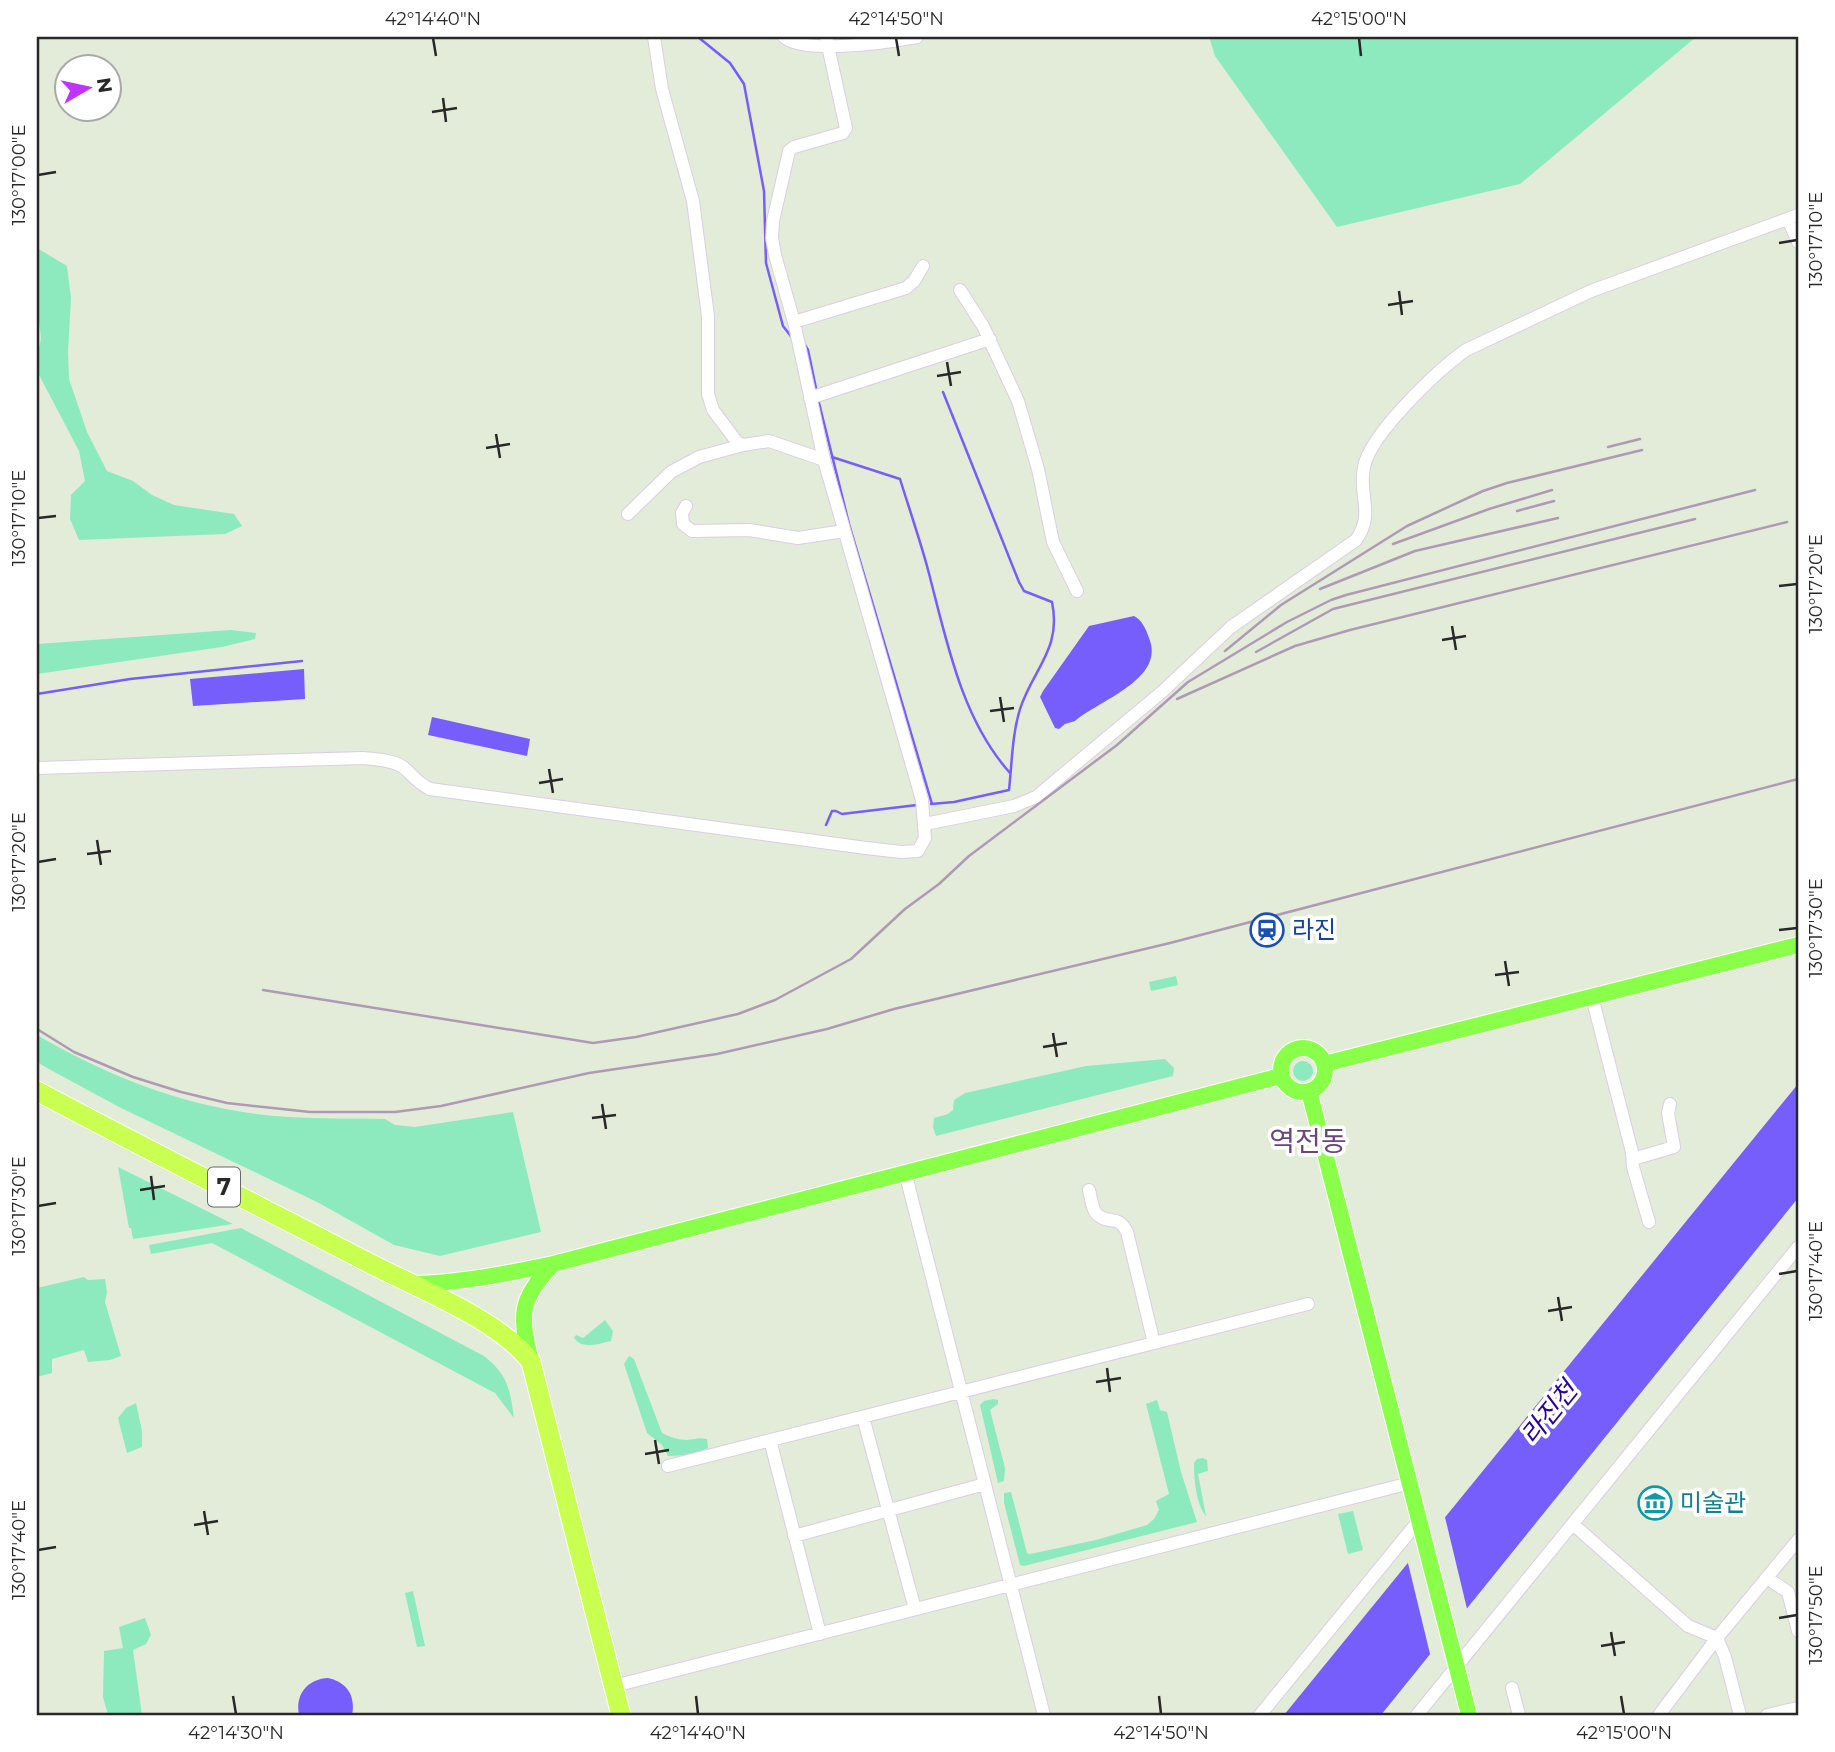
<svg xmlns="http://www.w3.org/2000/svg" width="1835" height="1752" font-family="Montserrat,'Noto Sans KR',sans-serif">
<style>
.green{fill:#8deabf}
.water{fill:#755efb}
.pier{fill:#e3ecd8}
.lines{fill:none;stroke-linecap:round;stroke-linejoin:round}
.stream{stroke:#755efb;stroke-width:2.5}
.minor-casing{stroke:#dccde3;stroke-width:14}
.major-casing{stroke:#fff;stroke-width:18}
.highway-casing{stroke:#fff;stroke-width:21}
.minor{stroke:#fff;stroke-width:12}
.major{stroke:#8aff4a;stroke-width:16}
.highway{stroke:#c8ff50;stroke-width:19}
.rail{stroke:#ae9ab5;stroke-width:2.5}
.ticks{fill:none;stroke:#282828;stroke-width:2.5}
.labels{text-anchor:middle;stroke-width:7;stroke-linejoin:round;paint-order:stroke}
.shield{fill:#fff;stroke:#686868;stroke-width:2}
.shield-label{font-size:23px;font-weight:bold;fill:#282828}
.transit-label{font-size:24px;fill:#164399;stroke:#fff;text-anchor:start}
.culture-label{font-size:24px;fill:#0d838f;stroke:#fff;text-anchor:start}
.water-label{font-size:26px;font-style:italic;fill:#2500a4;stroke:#fff}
.quarter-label{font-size:28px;fill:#6c447d;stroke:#fff}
.neatline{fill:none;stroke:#282828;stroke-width:2.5}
.ticks-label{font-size:18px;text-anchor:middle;fill:#282828}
</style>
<rect width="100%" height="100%" fill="#e3ecd8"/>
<path class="green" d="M1209,37H1696L1520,184L1337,227L1215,56Z
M37,248L67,266L71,298L68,352L69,379L87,432L107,471L133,481L152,495L174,505L234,514L242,526L225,534L79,540L70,519L71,495L85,481L79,451L38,373V353L41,338L37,304Z
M231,630L256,633L255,639L222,647L37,674V644Z
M1176,976L1178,985L1151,991L1149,982Z
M37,1035C114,1080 199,1112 289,1117C321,1119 353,1118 385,1119L395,1125L415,1127L513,1112L541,1232L440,1256L394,1245L319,1203L119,1107L47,1068L37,1062Z
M1165,1059L1174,1068L1173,1076L936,1136L933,1127L934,1118L948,1114L953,1110L954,1100L965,1093L1086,1066Z
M1293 1071a10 10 0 1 1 20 0a10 10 0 1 1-20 0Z
M118,1167L233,1224L133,1239L131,1228H129Z
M241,1228L484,1356C508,1375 510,1389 514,1418L495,1393L212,1243L151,1254L149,1245Z
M84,1277L88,1280L105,1279L107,1292L105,1302L121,1356L110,1360L88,1362L84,1350L52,1359V1373L37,1377V1288Z
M605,1320L613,1331L611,1341C598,1344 583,1350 574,1338L576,1335L583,1338Z
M629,1356L634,1359L662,1433C670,1437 678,1440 687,1440C696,1439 698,1437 707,1439L708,1448L691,1455L668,1456L662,1445L647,1433L624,1364Z
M993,1399L998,1400V1404L990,1410L1005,1468L1004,1481L998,1483L980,1405L984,1401Z
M1157,1400L1160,1410L1167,1412L1181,1472L1197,1522L1024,1566L1020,1565L1004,1503V1493L1011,1492L1027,1553L1030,1554L1096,1540L1147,1525L1154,1519L1159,1510L1156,1501L1169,1494L1146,1404Z
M136,1403L142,1431V1447L127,1453L118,1418L126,1408Z
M1203,1458L1207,1460L1208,1471L1198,1474L1206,1516C1196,1504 1194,1479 1194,1463L1197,1459Z
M1353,1511L1363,1550L1348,1554L1338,1514Z
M413,1591L425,1646L417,1647L405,1593Z
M145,1618L151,1635L146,1644L133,1650L142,1715H108L103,1697L104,1651L123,1648L119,1627Z"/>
<path class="water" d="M1134,616C1142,620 1146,629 1149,638C1166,679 1099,700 1075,721L1065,724L1059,729L1055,728L1040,697L1043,691L1089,626Z
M304,669L305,699L193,706L190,679Z
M432,717L530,739L527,756L428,735Z
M1798,1084V1198L1381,1715H1284Z
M328,1678C347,1682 356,1696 352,1715H299C295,1695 307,1679 328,1678Z"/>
<path class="pier" d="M1444,1513L1468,1613L1431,1658L1407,1559Z"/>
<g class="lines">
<path class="stream" d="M698,37L730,63L744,84L764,191L766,263L783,326L793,339
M805,345L808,350L817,393
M818,399L849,524L932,804
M832,457L900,479C909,508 919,537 927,566C946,637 960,717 1010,773
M37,694L130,679L302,661
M931,804L954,802L1009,790C1012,763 1012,735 1020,709C1033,669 1062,649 1052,602L1024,591L1019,582L943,392
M826,825L832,811H836L842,814L917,805"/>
<defs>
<path id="minor" d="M654,37L662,89L693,201L708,316V394L713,410L737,442L743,445L769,441L824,460
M784,37C805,55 889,42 917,37
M1788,219L1798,242
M960,290L983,326L1018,401L1038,469L1053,542L1077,591
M794,322L906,288L914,281L923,266
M810,398L990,339
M686,506L682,513L683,524L692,531L749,530L798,538L844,531
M628,514L671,472L699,457L743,445
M37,768L363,758C375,759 393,760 403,767C413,775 417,783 430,789L866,848L901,852L918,851L925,838L922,800L824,460L794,322L775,255L772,238L773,221L789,151L794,147L843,133L846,128L826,37
M925,824L1014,806L1036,797L1163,691L1231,627L1356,540C1375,513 1358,497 1364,467C1370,434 1438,370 1466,350L1591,291L1798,215
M1592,997L1632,1152L1633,1167L1649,1222
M1633,1159L1674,1147L1668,1113L1670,1104
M905,1172L1044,1715
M1089,1190C1091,1197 1092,1212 1099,1216C1111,1225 1118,1214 1127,1232L1154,1343
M863,1417L915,1609
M770,1440L820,1634
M668,1466L1308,1304
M1574,1525L1688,1626L1717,1638L1725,1657L1740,1715
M794,1536L985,1484
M1767,1578L1788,1592L1798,1631
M614,1686L1410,1483
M1512,1688L1519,1715
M1260,1715L1420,1519
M1417,1715L1798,1247
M1659,1715L1717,1638L1798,1540
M1767,1715L1798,1708"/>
<path id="major" d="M1281 1070a22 22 0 1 1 44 0a22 22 0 1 1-44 0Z
M1324,1064L1798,945
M1309,1091L1469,1715
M413,1284C460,1283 506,1274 553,1264L1281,1076
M531,1362C520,1314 518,1302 553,1264"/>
<path id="highway" d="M37,1091C148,1150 261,1207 373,1265C420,1289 501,1321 531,1362L621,1715"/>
</defs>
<use href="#minor" class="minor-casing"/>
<use href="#major" class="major-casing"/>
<use href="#highway" class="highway-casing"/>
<use href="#minor" class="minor"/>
<use href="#major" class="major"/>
<use href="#highway" class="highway"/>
<path class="rail" d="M1608,447L1640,439
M1517,511L1554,501
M1393,544L1489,509L1552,490
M1320,589L1415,551L1558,518
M1225,651L1281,605L1407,526L1483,491L1507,483L1642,450
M1256,652L1333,609L1695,519
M1177,699L1295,646L1350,630L1787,522
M263,990L593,1043L636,1037L738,1014L775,1000L851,959L905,909L939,884L969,856L1117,745L1188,682L1287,622L1331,600L1346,595L1755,490
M37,1029L74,1052L133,1077L181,1092L227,1103L310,1112H395L441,1106L589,1073L717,1054L827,1029L894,1009L1170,943L1798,779"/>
</g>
<path class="ticks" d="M433,38L436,56M896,38L899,56M1359,38L1361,56M443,98L446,122M432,112L457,108M38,175L56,172M1779,243L1797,240M1399,291L1402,315M1388,305L1413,301M947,362L951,386M937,376L961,372M496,434L500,458M486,448L510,444M38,518L56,516M1779,586L1797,584M1452,626L1456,650M1442,640L1466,636M1000,697L1004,722M990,711L1014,708M549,769L553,793M539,783L563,779M97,840L101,865M87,854L111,851M38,862L56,859M1779,930L1797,928M1505,961L1509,986M1495,975L1519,972M1053,1033L1057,1057M1043,1047L1067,1043M602,1104L606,1129M592,1118L616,1115M151,1176L154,1200M140,1190L165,1186M38,1206L56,1203M1779,1274L1797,1271M1558,1297L1562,1321M1548,1311L1572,1307M1107,1368L1110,1392M1096,1382L1121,1378M655,1440L659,1464M645,1454L669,1450M204,1511L208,1535M194,1525L218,1521M38,1550L56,1547M1779,1618L1797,1615M1611,1632L1615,1656M1601,1646L1625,1642M233,1696L236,1714M696,1696L698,1714M1159,1696L1161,1714M1621,1696L1624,1714"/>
<defs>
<symbol id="station-ring" viewBox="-11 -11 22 22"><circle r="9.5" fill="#fff" stroke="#1a4fb4" stroke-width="1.5"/><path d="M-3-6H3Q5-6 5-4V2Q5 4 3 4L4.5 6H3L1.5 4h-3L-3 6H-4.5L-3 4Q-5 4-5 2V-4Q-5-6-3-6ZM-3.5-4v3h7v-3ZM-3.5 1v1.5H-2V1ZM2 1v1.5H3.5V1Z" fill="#1a4fb4"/></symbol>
<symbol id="museum-ring" viewBox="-11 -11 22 22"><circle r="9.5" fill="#fff" stroke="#0f9aa8" stroke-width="1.5"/><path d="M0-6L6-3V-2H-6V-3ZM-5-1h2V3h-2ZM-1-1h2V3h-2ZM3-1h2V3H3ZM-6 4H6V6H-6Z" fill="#0f9aa8"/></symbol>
</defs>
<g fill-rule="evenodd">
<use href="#station-ring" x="1248" y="911" width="38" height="38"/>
<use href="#museum-ring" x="1636" y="1484" width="38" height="38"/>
</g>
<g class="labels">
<rect class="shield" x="208" y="1167.5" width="32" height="39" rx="5"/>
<g class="shield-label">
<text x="224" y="1195">7</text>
</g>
<g class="transit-label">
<text x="1292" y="938">라진</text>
</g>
<g class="culture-label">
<text x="1680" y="1511">미술관</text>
</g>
<g class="water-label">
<text transform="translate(1549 1413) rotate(-51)" y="9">라진천</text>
</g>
<g class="quarter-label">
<text x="1308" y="1151">역전동</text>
</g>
</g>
<rect width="1835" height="1752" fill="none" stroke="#ffffff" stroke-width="77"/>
<g transform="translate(88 88) rotate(81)"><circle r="33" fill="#ffffff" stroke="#a9a9a9" stroke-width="2"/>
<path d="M0-5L12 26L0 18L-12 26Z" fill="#c032ff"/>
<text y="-10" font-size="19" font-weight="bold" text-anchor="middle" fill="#282828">N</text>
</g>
<rect x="38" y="38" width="1759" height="1676" class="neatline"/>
<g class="ticks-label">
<text x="433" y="25">42°14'40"N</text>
<text x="896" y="25">42°14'50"N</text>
<text x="1359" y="25">42°15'00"N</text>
<text transform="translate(19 175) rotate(-90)" y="6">130°17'00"E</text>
<text transform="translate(1816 240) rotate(-90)" y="6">130°17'10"E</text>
<text transform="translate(19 518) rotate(-90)" y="6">130°17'10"E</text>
<text transform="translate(1816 584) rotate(-90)" y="6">130°17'20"E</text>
<text transform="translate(19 862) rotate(-90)" y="6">130°17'20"E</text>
<text transform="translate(1816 928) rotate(-90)" y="6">130°17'30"E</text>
<text transform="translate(19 1206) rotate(-90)" y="6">130°17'30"E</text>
<text transform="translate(1816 1271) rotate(-90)" y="6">130°17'40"E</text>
<text transform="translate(19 1550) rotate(-90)" y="6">130°17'40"E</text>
<text transform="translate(1816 1615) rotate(-90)" y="6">130°17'50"E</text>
<text x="236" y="1739">42°14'30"N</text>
<text x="698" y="1739">42°14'40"N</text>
<text x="1161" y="1739">42°14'50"N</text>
<text x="1624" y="1739">42°15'00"N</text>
</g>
</svg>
